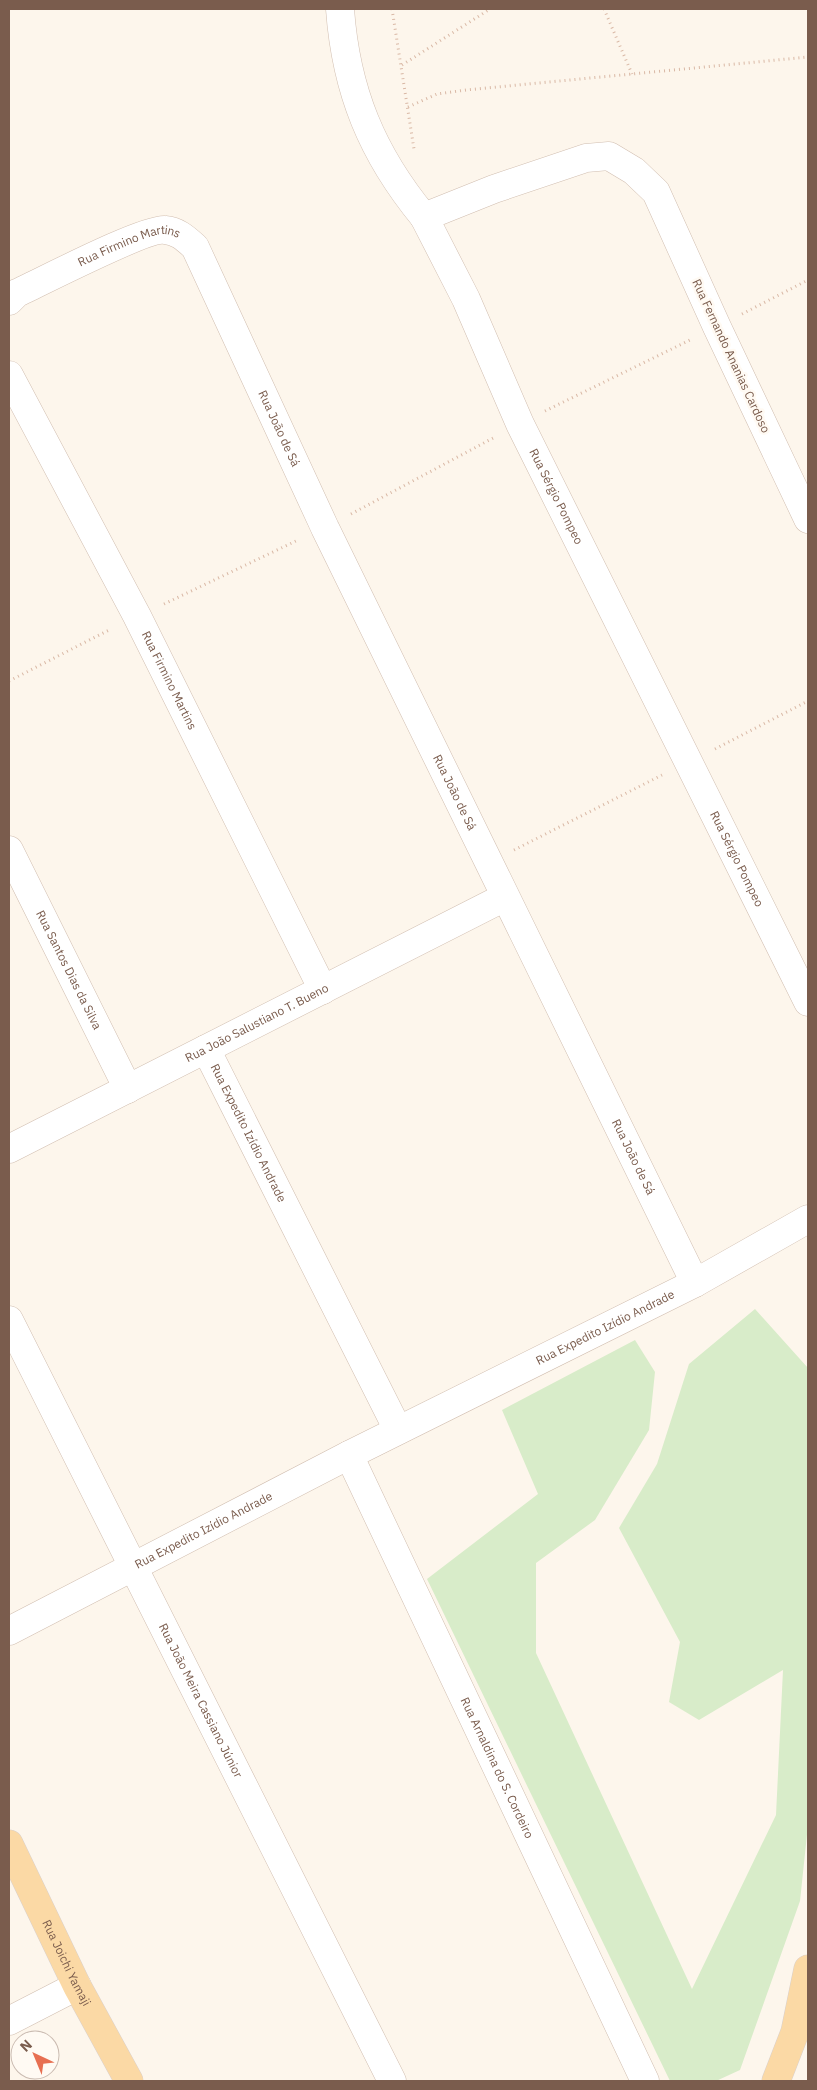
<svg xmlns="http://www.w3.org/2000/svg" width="817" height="2090" font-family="'IBM Plex Sans',sans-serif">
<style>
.green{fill:#d8ecc9}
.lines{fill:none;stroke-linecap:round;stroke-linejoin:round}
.minor-casing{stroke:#d1beb0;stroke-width:29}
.major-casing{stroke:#dad1cd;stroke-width:29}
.path{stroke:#d9b8a5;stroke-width:3;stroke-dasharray:1 4;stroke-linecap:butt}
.minor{stroke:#fff;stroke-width:28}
.major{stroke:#fbd9a5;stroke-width:28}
.labels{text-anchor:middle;stroke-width:5;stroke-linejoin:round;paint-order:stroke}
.street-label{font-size:12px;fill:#7a5c4d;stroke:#fffaf3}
</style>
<rect width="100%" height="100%" fill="#fdf6ec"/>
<path class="green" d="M755,1309L808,1368V1825L800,1901L740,2070L716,2081H670L427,1579L538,1494L502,1410L635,1340L655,1372L649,1430L595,1520L536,1563V1653L692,1989L776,1815L783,1670L699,1720L669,1702L680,1642L619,1528L657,1464L689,1364Z"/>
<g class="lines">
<defs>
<g id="minor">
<path d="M340,9C346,91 372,154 424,217"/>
<path id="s1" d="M9,301L17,293C41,282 147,227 165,230C178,231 186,239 195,247L325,528L695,1283"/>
<path id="s2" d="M9,375L137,616L323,990"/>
<path id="s3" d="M808,519L717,327L656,192L634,171L609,156L586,158L494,189L424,217L466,299L520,424L808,1002"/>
<path id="s4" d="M9,850L128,1089"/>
<path id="s5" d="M206,1049L398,1430"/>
<path id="s6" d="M9,1149L505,897"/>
<path id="s7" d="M9,1320L392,2081"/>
<path id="s8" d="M349,1455L645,2081"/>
<path id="s9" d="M9,1631L349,1455L695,1283L808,1219"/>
<path d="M9,2021L77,1986"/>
</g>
<g id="major">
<path id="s10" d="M9,1844L77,1986L129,2081"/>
<path d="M776,2081L795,2032L808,1969"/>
</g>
</defs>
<use href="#minor" class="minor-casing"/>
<use href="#major" class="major-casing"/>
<path class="path" d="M392,9L414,149
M604,9L632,74
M402,65L490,9
M408,107L437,94L466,90L808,57
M742,314L808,280
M545,411L690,340
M351,514L495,437
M164,604L298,540
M9,681L111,629
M715,749L808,701
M514,850L662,775"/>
<use href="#minor" class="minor"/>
<use href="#major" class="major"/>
</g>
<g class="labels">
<g class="street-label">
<text dy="4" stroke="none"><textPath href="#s1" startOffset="134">Rua Firmino Martins</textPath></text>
<text transform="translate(731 356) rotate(65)" y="4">Rua Fernando Ananias Cardoso</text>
<text dy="4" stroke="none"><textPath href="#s1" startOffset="408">Rua João de Sá</textPath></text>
<text dy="4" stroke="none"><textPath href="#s3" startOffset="925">Rua Sérgio Pompeo</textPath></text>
<text dy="4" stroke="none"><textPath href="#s2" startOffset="345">Rua Firmino Martins</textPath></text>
<text dy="4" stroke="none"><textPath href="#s1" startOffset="812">Rua João de Sá</textPath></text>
<text dy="4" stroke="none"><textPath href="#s3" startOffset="1330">Rua Sérgio Pompeo</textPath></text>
<text dy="4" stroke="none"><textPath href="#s4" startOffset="134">Rua Santos Dias da Silva</textPath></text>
<text dy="4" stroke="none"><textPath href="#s6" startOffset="278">Rua João Salustiano T. Bueno</textPath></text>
<text dy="4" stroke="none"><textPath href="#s5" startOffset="94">Rua Expedito Izídio Andrade</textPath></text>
<text dy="4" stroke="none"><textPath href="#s1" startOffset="1218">Rua João de Sá</textPath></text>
<text dy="4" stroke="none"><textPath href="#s9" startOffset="669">Rua Expedito Izídio Andrade</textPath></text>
<text dy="4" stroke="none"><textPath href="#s9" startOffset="219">Rua Expedito Izídio Andrade</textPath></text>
<text dy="4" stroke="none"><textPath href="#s7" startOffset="426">Rua João Meira Cassiano Júnior</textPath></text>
<text dy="4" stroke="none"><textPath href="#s8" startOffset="346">Rua Arnaldina do S. Cordeiro</textPath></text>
<text dy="4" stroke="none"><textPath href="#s10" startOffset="132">Rua Joichi Yamaji</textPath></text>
</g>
</g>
<rect width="817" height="2090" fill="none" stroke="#7a5c4d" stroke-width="20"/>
<g transform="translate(35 2055) rotate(316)"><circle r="24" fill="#fffaf3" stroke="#cabbb1"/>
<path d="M0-4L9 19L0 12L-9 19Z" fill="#e76f51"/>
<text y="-8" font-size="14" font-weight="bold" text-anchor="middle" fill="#7a5c4d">N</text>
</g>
</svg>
